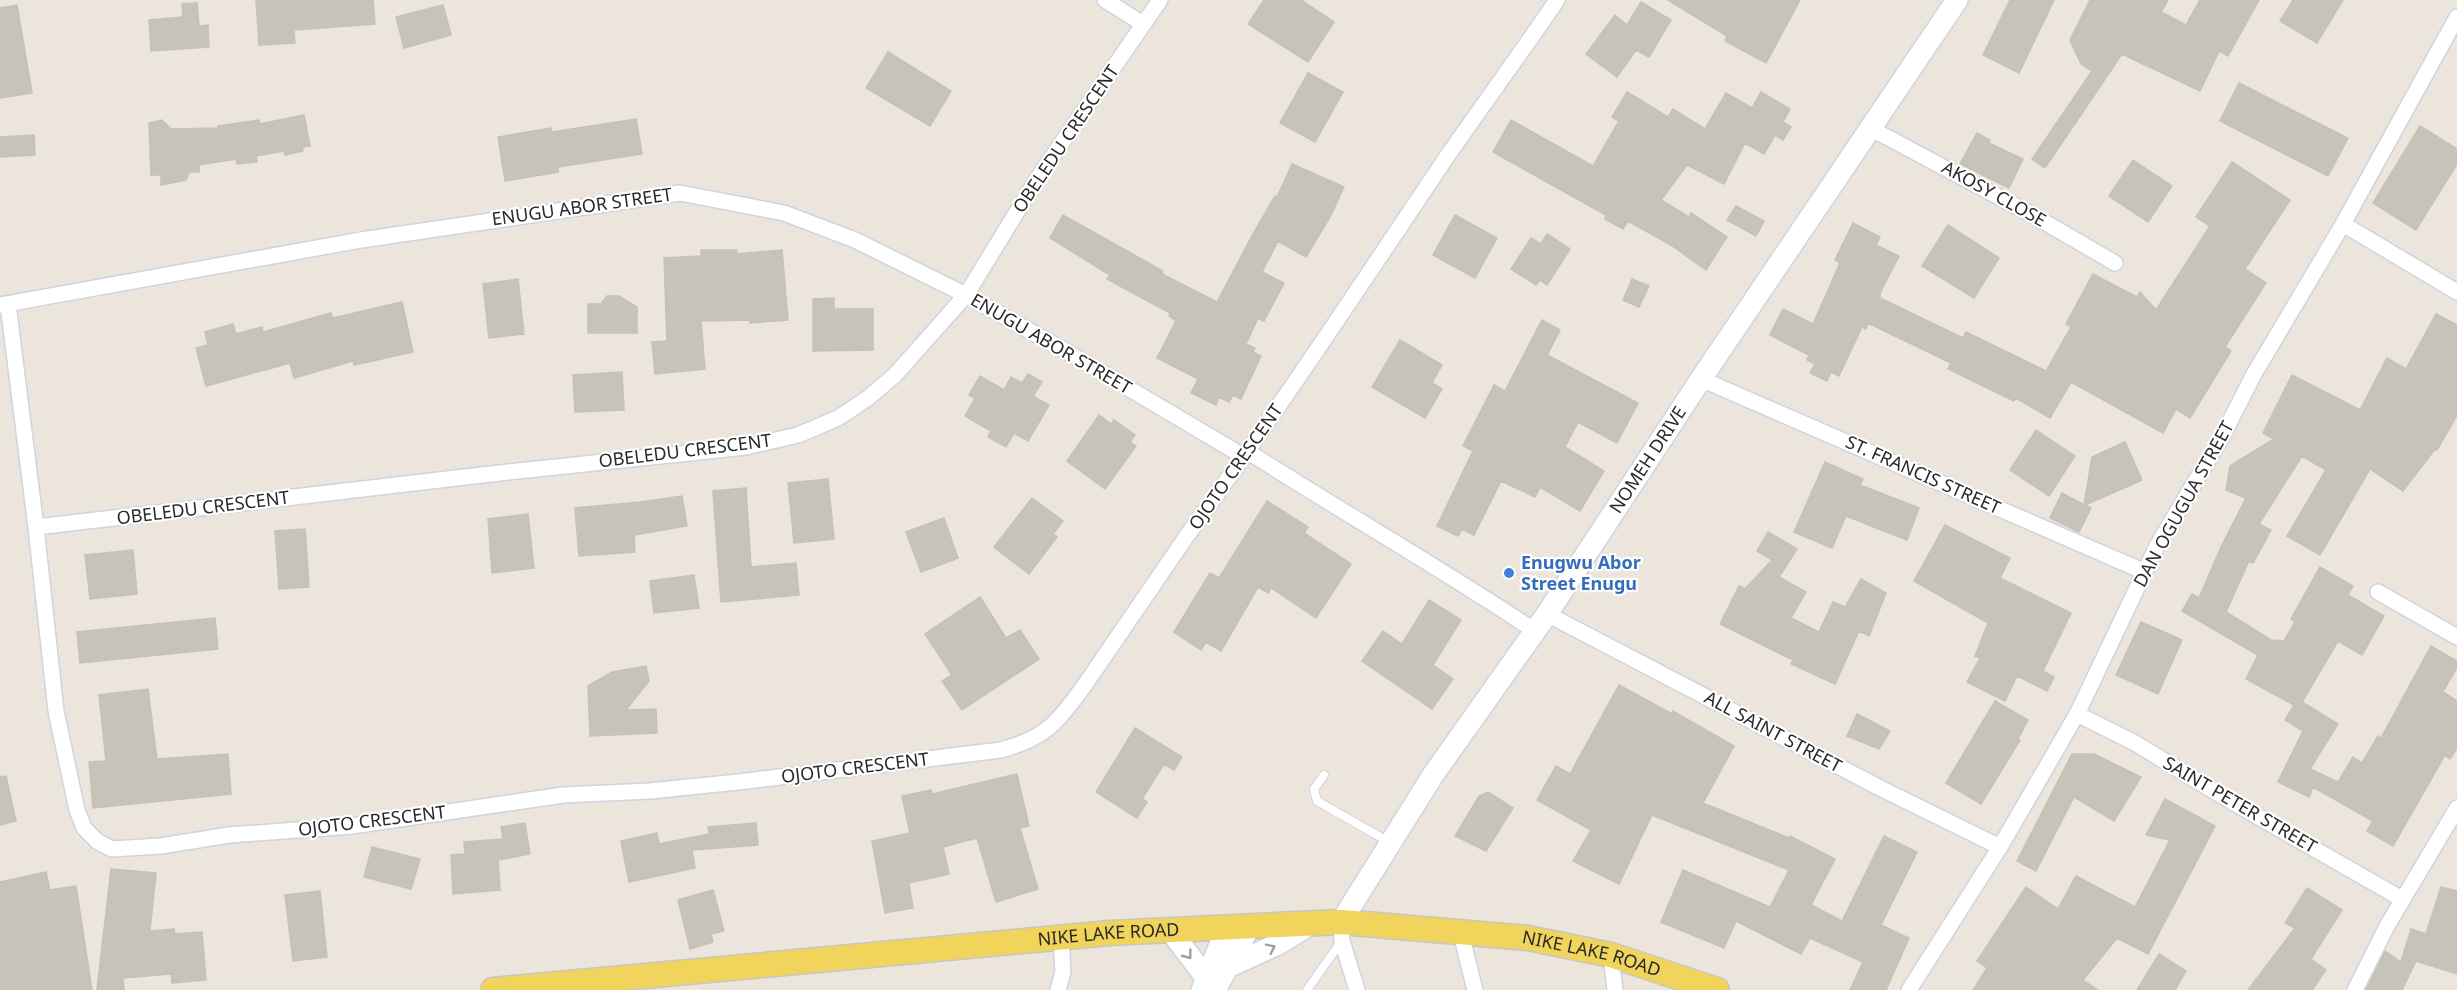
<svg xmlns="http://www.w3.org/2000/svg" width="2457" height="990" font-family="'Noto Sans',sans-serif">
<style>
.building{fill:#c7c3b9;stroke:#c7c1b5;stroke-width:1.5}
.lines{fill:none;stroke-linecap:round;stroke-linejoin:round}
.lane-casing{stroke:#d0d3e2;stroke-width:10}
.street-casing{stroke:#d0d3e2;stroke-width:18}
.secondary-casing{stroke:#d0d3e2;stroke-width:24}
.primary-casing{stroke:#c7c7c7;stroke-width:27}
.lane{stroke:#fff;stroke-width:8}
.street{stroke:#fff;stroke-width:15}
.secondary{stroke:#fff;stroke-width:21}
.primary{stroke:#f0d45b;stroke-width:24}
.oneway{stroke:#9f9f9f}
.shop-dot{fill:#3f7fe0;stroke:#fff;stroke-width:2}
.labels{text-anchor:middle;stroke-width:4.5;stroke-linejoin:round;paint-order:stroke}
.street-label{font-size:18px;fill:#292929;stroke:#fff}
.shop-label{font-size:18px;font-weight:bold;fill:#366cbe;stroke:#fff;text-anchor:start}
</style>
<rect width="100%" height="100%" fill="#ebe5db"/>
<path class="building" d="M256,0H373L375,24L294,30L295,43L259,45Z
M1264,0H1301L1334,22L1308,62L1248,24Z
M1668,0H1800L1766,63L1725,41L1727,36Z
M2010,0H2054L2019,73L1983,55Z
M2090,0H2168L2161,12L2186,25L2200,0H2259L2228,56L2219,51L2200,91L2122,54L2045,168L2032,159L2092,71L2081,64L2070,40Z
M2293,0H2343L2317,43L2280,21Z
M1641,2L1671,20L1649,57L1636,50L1617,77L1586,54L1615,15L1627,25Z
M197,3L199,26L208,25L209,47L151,51L149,20L183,17L182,4Z
M17,5L32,93L0,98V8Z
M443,5L451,35L404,48L396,17Z
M888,52L951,91L930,126L866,88Z
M1308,73L1343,92L1315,142L1280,123Z
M2239,83L2348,138L2328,176L2220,121Z
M1627,92L1668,117L1673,109L1705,129L1726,93L1752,108L1761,92L1790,109L1783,122L1791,127L1783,140L1775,135L1764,154L1745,143L1724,184L1687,165L1661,200L1689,217L1691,213L1727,237L1706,270L1671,245L1628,221L1623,229L1605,219L1606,215L1493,152L1511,120L1593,166L1619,121L1612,117Z
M304,115L310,146L302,147L303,151L285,155L284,151L256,156L257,162L237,164L236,159L199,165V172H189L186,180L161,185V175H151L149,123L162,120L171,129L218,128V126L259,120L260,124Z
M636,119L642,154L558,167V172L505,181L498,137L551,128L552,132Z
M2420,126L2457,149V164L2416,230L2373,203Z
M1977,133L1990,140L1989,143L2023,159L2009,188L1960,164Z
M34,135L35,155L0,157V137Z
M2133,160L2172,186L2148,222L2109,196Z
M2232,162L2290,200L2245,269L2266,283L2225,347L2231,351L2190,418L2176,409L2163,433L2071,382L2050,418L2016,398L2014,401L1948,369L1951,363L1868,323L1866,329L1862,327L1839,376L1831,372L1827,381L1810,373L1815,364L1807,360L1809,355L1770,335L1783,309L1813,324L1840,263L1835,260L1853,223L1880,237L1876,245L1899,256L1880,293V298L1963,338L1966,332L2046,371L2071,327L2066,324L2093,274L2137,297L2140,292L2156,310L2210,226L2196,217Z
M1292,164L1344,187L1330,217L1306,257L1278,241L1262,272L1284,283L1264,321L1258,318L1246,344L1255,348L1253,352L1261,356L1241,399L1233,395L1229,402L1219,397L1216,405L1191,393L1198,379L1157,358L1176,321L1169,316L1170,313L1107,279L1110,275L1050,238L1063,215L1163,271L1162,274L1217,302L1253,234L1275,196L1277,197Z
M1736,206L1764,221L1756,236L1727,220Z
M1455,215L1497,238L1475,278L1433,255Z
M1948,225L1999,258L1974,298L1922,266Z
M1547,234L1570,249L1547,285L1540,280L1536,285L1511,269L1531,238L1541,244Z
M701,250H737V254L782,250L788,320L750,323V320L701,321L705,369L655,374L652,342L667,341L664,258L701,256Z
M518,279L524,334L489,338L483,284Z
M1632,279L1649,286L1639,307L1623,300Z
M607,296H619L637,307V333H588V304H601Z
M834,298V309H873V350L813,351V299Z
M402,302L413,352L354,365L353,361L294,378L290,363L206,386L196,348L208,345L205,332L233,324L236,334L262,327L263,332L331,313L333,318Z
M2436,314L2457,325V415L2437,450L2435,449L2403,491L2370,469L2320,555L2287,536L2326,470L2302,456L2259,524L2271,530L2253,563L2249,561L2226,612L2271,640L2284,641L2295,622L2291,619L2320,567L2353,586L2348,595L2384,616L2362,655L2338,641L2302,702L2338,724L2310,769L2338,782L2353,757L2362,763L2378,736L2381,738L2431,646L2457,661V667L2443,692L2457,701V748L2450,759L2445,755L2393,846L2367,831L2373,821L2313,787L2309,797L2278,782L2303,731L2285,720L2294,705L2246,679L2258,655L2182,611L2192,594L2199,598L2221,547L2246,498L2226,490L2230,466L2274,439L2263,433L2292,375L2360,410L2387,358L2406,369Z
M1542,320L1560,330L1547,355L1638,403L1617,443L1578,422L1565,447L1604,471L1580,511L1540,487L1535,497L1501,481L1474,535L1462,529L1458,536L1437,526L1473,451L1463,446L1494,385L1505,391Z
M1400,340L1442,365L1432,383L1442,389L1425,418L1372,387Z
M622,372L624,410L575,412L573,375Z
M1028,374L1042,382L1033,396L1049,405L1028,441L1014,433L1006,447L988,437L991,431L965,416L975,398L969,395L980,376L1004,390L1011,377L1022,383Z
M1099,415L1111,424L1114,420L1135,435L1130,442L1136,446L1105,489L1067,461Z
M2036,430L2075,456L2049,496L2010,470Z
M2125,442L2142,480L2085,505L2091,508L2079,532L2050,518L2062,493L2084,505L2092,457Z
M1825,462L1863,479L1860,485L1919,508L1907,540L1846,516L1832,548L1794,532Z
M828,479L834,539L794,543L788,483Z
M746,488L751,567L796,563L799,595L721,602L713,491Z
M682,496L687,526L634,535L635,552L579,556L575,508L640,502Z
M1032,498L1063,521L1053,534L1057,537L1029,574L994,547Z
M1267,501L1308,527L1304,533L1351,564L1316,618L1271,588L1268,593L1258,587L1221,651L1206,642L1201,650L1174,632L1210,573L1219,578Z
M528,514L534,568L492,573L488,519Z
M944,518L958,558L921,572L906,532Z
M1945,525L2010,558L2000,578L2071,613L2043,671L2054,677L2047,691L2017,676L2005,701L1967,682L1980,658L1975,656L1988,623L1914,581Z
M305,529L309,587L279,589L275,531Z
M1768,532L1797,549L1779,577L1806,592L1791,618L1819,632L1833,602L1845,607L1861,579L1886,593L1869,636L1859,631L1835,684L1791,664L1793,660L1720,624L1739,586L1745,589L1772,560L1757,551Z
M133,550L137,594L90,599L85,555Z
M694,575L699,608L654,613L650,581Z
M980,597L1006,638L1020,630L1039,659L962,710L942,681L952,675L925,634Z
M1429,600L1461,620L1433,665L1453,679L1432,709L1362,661L1383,631L1402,644Z
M215,618L218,649L80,663L77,632Z
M2141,622L2182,640L2158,694L2116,675Z
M646,666L649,681L626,710L656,709L657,733L590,736L588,686L612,672Z
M1619,685L1672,714L1673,711L1734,746L1703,803L1789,838L1790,836L1835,859L1811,905L1842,921L1884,836L1917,852L1881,925L1909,938L1886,990H1850L1863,962L1810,938L1801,954L1736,921L1724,948L1661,922L1683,870L1770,907L1789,870L1652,815L1619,884L1573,861L1591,830L1537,800L1556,766L1570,774Z
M148,689L157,759L228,754L231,794L93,808L89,762L106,761L99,695Z
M1995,701L2028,720L2018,739L2020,740L1981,804L1946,783Z
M1857,714L1890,731L1879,749L1847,736Z
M1135,728L1182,757L1174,770L1164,764L1142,799L1147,802L1137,818L1096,792Z
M2072,754H2094L2141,777L2114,821L2074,797L2036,871L2017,861Z
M1017,774L1029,826L1020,828L1038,889L996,902L977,838L943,847L949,874L909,883L913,908L885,913L872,841L910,833L902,796L931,790L932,794Z
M6,776L16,821L0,825V777Z
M1488,792L1513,808L1486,851L1455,836L1479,796Z
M2165,799L2215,826L2148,954L2117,938L2083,980L2098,990H1973L1987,968L1977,961L2026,887L2058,909L2076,876L2135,907L2170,840L2146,835Z
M525,823L530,854L498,860L500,890L453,894L451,855L465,854L464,842L503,839L501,827Z
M756,823L758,845L692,850L695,868L629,882L621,841L657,833L659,844L709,834L708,827Z
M372,847L420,859L411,889L364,877Z
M111,869L156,873L150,931L174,929L175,934L202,932L206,980L172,983L171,974L123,978L124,990H97Z
M46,872L50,890L76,886L92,990H0V882Z
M2441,887L2457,891V974L2416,961L2402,990H2366L2385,951L2401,962L2411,929L2426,934Z
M2307,888L2342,910L2311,959L2326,970L2312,990H2248L2295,928L2285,923Z
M713,890L724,931L711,934L713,942L690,949L678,900Z
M320,891L327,957L293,961L285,895Z
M2159,954L2186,971L2175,990H2137Z"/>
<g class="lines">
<defs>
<path id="lane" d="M1324,775L1314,789L1317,801L1389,842
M1307,990L1341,942"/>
<path id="street" d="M1105,0L1143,24
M1870,128L2027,212L2115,263
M2343,224L2457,292
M8,304L36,527L56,711L77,810L84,828L98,842L112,849L161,846L229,835L352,826L563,795L650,791L738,782L1001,750C1021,744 1039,738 1055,722C1074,703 1090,677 1106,654C1133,615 1159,576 1186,537C1277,412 1362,283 1448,155C1484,103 1522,52 1557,0
M0,305L361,240L680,193L784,213L855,240L966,295L1069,353L1243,456
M1701,379L2145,572
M1247,451C1342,512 1441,568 1535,631
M36,527L508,472L746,447L798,435L838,418L868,398L895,375L966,295L1037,179L1160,0
M2378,592L2457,637
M1547,614L1882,789L2000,847
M2077,714L2135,743L2222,796L2402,899
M1341,922L1342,941L1357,990
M1460,930L1475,990
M1611,955L1615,990
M1058,990L1063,972L1061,937
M1909,990L2000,847L2077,714L2158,544L2223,435L2254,374L2343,224L2457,17
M2355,990L2387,926L2457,808"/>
<g id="secondary">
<path id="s1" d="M1341,922L1433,775L1547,614L1701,379L1957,0"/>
<path d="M1170,930L1207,979"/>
<path d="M1228,967L1280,943L1312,923"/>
<path d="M1202,990L1227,927"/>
<path d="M1215,990L1250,926"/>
</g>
<g id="primary">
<path id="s2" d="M493,990L1110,933L1341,922L1528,938L1611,955L1717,990"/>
</g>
</defs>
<use href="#lane" class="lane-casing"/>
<use href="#street" class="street-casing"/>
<use href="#secondary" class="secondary-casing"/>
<use href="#primary" class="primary-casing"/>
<use href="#lane" class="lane"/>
<use href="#street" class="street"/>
<use href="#secondary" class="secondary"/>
<use href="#primary" class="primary"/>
</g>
<defs><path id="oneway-chevron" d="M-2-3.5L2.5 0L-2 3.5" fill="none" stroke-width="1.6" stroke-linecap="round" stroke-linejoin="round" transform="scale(1.5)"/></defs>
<g class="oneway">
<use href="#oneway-chevron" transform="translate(1271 948) rotate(-26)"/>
<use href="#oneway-chevron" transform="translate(1188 955) rotate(53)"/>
</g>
<circle class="shop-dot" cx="1509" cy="573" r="6"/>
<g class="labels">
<g class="street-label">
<text transform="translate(1066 139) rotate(-56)" y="6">OBELEDU CRESCENT</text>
<text transform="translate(1994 194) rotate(29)" y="6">AKOSY CLOSE</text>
<text transform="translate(582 207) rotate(-8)" y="6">ENUGU ABOR STREET</text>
<text transform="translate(1051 344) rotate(30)" y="6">ENUGU ABOR STREET</text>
<text transform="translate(685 451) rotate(-7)" y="6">OBELEDU CRESCENT</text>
<text dy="6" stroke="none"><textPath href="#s1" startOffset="555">NOMEH DRIVE</textPath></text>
<text transform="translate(1236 467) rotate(-55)" y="6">OJOTO CRESCENT</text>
<text transform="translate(1923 475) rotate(24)" y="6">ST. FRANCIS STREET</text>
<text transform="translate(2184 504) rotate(-61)" y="6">DAN OGUGUA STREET</text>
<text transform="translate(203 508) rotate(-7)" y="6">OBELEDU CRESCENT</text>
<text transform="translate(1773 732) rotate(28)" y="6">ALL SAINT STREET</text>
<text transform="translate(855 768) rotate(-7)" y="6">OJOTO CRESCENT</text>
<text transform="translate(2240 805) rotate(30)" y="6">SAINT PETER STREET</text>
<text transform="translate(372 821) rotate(-7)" y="6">OJOTO CRESCENT</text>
<text dy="6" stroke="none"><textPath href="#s2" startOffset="618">NIKE LAKE ROAD</textPath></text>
<text dy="6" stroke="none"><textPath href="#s2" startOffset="1104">NIKE LAKE ROAD</textPath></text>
</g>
<g class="shop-label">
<text x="1521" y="569">Enugwu Abor<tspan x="1521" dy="21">Street Enugu</tspan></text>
</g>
</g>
</svg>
